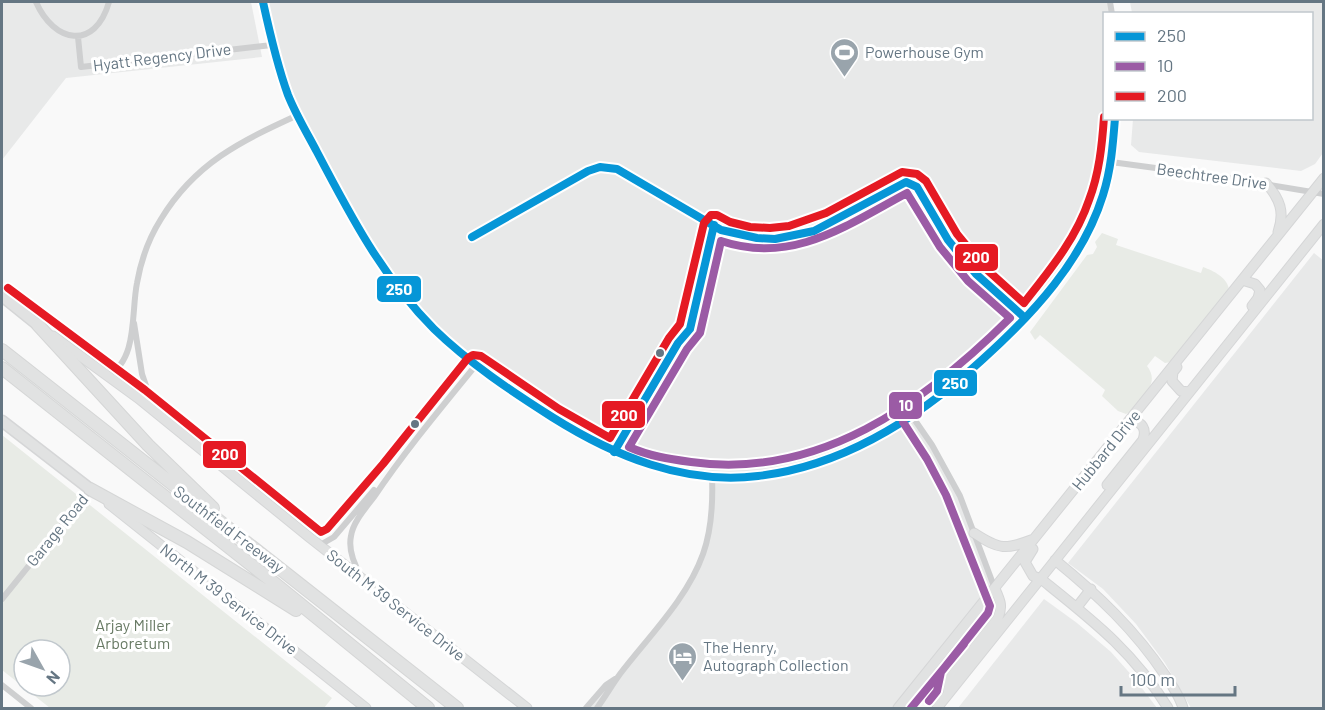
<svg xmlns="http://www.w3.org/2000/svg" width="1325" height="710" font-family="Barlow,sans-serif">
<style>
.built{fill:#e8e9e9}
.green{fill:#e8ebe6;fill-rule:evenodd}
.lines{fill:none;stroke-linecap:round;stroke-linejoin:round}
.secondary-casing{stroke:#d5d6d7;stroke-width:11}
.primary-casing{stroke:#d5d6d7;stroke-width:13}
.highway-casing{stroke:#d5d6d6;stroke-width:14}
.street{stroke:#cecfd0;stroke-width:6}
.secondary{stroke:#e1e2e2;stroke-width:9}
.primary{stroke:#e1e2e2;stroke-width:10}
.highway{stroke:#e1e2e2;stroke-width:12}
.bus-1-casing{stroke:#fff;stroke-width:12}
.bus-2-casing{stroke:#fff;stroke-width:12}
.bus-3-casing{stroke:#fff;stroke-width:12}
.bus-1{stroke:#0696d7;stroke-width:8}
.bus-2{stroke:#9b5ba5;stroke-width:8}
.bus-3{stroke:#e51a23;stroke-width:8}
.bus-dot{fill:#657683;stroke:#fff;stroke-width:2}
.labels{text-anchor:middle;stroke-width:6;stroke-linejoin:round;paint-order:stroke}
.poi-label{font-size:16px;fill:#657683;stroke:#fff;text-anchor:start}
.street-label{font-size:16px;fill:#657683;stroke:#fff}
.park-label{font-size:16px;fill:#687a64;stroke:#fff}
.line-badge{stroke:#fff;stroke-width:2}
.badge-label{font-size:16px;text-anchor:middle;font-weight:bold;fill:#fff}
</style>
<rect width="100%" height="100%" fill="#f9f9f9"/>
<path class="built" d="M2,2H251L262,57L66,78L2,160Z
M263,2H1110L1112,13L1104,14V118L1115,119L1100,205L1066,266L1007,338L913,416L948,473L995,589L898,708H586L617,677L686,589L708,539L712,477L687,474L608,450L501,384L430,326L372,252L287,93Z
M1130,2H1323V153L1315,164L1301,171L1139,152L1131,145L1133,119L1312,118V14L1132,13Z
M1314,253L1324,261L1323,708H1191L1165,663L1136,624L1103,589L1068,563Z
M1044,599L1077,623L1111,652L1135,679L1157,708H958Z"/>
<path class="green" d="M1102,233L1118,239L1116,245L1201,273L1203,267C1214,271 1228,278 1229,290L1171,362L1165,363L1155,356L1147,366C1157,379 1150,389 1140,400C1136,406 1133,411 1126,414L1118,411L1102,396L1105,390L1040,335L1035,340L1030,332L1087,255L1093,254L1097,247L1095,242Z
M2,435L332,698L324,708H50L2,670ZM24,650H60V686H24Z"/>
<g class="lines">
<defs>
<path id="secondary" d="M1266,183C1280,199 1285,212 1278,232
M1242,280L1255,284L1260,290L1258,298L1252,306
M53,336L138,398L309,537L527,708
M1177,367L1173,372L1172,381L1181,391L1189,392
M1107,485L1143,440C1147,428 1142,423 1131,419
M109,504L366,708
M974,533C1000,550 1005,550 1034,539
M1033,549L1025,562L1033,576L1041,579C1092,620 1133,651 1168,708
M1055,560C1098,595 1135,630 1165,675C1172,685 1180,697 1183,708
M1077,607L1091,589
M948,693L950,678L998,618C1003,606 1000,600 995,589
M898,708L1324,178
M937,708L1324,224"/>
<path id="primary" d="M2,296L38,325
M2,421L90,489"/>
<path id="highway" d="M38,325L148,445L213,508
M2,350C153,470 306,588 457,708
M2,368L273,582L428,708
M90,489L187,542L296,610"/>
</defs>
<use href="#secondary" class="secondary-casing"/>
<use href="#primary" class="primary-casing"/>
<use href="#highway" class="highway-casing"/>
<path class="street" d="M36,2C54,43 95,51 109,2
M263,2C269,31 275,60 286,89C293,111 306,131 317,152C349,215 382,279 434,329C466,360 504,385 541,410C609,455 675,485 758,476C846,466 925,415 988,355C1032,313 1078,264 1099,207C1110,178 1113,149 1115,118
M1110,2L1112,14
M78,37L81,67L272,45
M1111,162L1215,176L1324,194
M134,323L142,374L154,409
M108,375C138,360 131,312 137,283C141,260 149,238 161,219C195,163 241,141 298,115
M912,416L932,445L960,496L995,589
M320,545L334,537L374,490
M361,576C354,564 348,550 351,536C353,522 365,509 374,497C405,451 441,408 476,365
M2,599L90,490
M2,685L31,708
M586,708L606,685L615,679
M597,708C605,697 612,685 620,674C649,636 687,599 703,554C712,529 713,502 712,476"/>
<use href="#secondary" class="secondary"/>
<use href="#primary" class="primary"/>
<use href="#highway" class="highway"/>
<defs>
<path id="bus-1" d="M263,2C270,34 277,65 288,95C296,115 307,133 317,152C350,215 383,278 434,329C469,363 511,391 552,417C614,456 684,485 758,476C845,466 920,417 983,359C1033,314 1083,260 1103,195C1111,170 1113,144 1115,118
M472,237L588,171L600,167L617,169L721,230L757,238L775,239L814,231L906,182L917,187L948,240L976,274L1025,318
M614,452L678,343L690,329L714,225"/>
<path id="bus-2" d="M907,193L940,247L968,281L1010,318C923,404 819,480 691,462C669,459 649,456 629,447L687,349L700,333L721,241C793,265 847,225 907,193Z
M903,422L927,459L946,495L990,606L988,613L941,672L937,691L929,701
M911,708L964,644"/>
<path id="bus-3" d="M8,288L145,390L321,532L327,529L383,464L468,358L473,355L481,356L559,409L610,438L669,338L680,324L704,223L711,215H717L730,222L750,227L770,228L789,226L826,213L902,172L917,174L926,181L957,234L984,267L1024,303C1049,271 1076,239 1089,200C1099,174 1102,146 1104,117"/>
</defs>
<use href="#bus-1" class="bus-1-casing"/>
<use href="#bus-2" class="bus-2-casing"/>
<use href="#bus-3" class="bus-3-casing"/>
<use href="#bus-1" class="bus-1"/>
<use href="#bus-2" class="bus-2"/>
<use href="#bus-3" class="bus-3"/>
</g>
<defs>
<symbol id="stadium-pin" viewBox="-11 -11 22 30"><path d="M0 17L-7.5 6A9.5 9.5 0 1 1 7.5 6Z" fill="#99a4ac" stroke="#fff"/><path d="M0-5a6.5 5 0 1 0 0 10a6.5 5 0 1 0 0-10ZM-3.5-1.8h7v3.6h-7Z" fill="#fff"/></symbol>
<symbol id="hotel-pin" viewBox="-11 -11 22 30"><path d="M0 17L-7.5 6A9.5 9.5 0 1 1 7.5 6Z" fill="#99a4ac" stroke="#fff"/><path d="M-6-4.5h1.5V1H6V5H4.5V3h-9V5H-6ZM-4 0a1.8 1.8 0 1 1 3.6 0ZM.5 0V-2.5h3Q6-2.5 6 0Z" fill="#fff"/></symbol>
</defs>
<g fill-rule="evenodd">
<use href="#stadium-pin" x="828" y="36" width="33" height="45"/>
<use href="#hotel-pin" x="666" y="640" width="33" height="45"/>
</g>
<g class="bus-dot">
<circle cx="660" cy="353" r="5"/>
<circle cx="415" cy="424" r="5"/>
</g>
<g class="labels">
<g class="poi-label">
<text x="865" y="58">Powerhouse Gym</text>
<text x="703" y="653">The Henry,<tspan x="703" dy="18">Autograph Collection</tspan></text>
</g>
<g class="street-label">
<text transform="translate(162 57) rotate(-7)" y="6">Hyatt Regency Drive</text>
<text transform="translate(1212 176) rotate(8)" y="6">Beechtree Drive</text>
<text transform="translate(1106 450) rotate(-51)" y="6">Hubbard Drive</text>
<text transform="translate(229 529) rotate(37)" y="6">Southfield Freeway</text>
<text transform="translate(57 530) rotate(-51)" y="6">Garage Road</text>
<text transform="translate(229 599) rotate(38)" y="6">North M 39 Service Drive</text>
<text transform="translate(396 605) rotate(38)" y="6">South M 39 Service Drive</text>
</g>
<g class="park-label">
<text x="133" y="631">Arjay Miller<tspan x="133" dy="18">Arboretum</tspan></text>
</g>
</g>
<g class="line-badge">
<rect x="954" y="243" width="45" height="29" rx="6" fill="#e51a23"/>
<rect x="376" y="275" width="46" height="28" rx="6" fill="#0696d7"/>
<rect x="933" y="369" width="45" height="28" rx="6" fill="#0696d7"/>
<rect x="888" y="391" width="35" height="29" rx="6" fill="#9b5ba5"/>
<rect x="601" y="400" width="45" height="29" rx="6" fill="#e51a23"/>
<rect x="202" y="440" width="45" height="29" rx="6" fill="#e51a23"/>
</g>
<g class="badge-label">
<text x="976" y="263">200</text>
<text x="399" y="295">250</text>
<text x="955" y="389">250</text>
<text x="906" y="411">10</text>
<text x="624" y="421">200</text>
<text x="225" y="460">200</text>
</g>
<rect width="1325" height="710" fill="none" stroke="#657683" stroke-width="6"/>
<rect x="1103" y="12" width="210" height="108" fill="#ffffff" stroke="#c1c8cd" stroke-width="1.5"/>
<rect x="1115" y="32" width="30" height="9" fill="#0696d7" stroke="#c1c8cd" stroke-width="1.5"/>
<text x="1157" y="42" font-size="18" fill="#657683">250</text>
<rect x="1115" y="62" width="30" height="9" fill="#9b5ba5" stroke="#c1c8cd" stroke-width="1.5"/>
<text x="1157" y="72" font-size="18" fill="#657683">10</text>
<rect x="1115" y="92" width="30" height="9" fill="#e51a23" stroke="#c1c8cd" stroke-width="1.5"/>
<text x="1157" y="102" font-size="18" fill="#657683">200</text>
<g transform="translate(42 668) rotate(130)"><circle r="28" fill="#ffffff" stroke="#c1c8cd" stroke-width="1.5"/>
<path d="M0-4.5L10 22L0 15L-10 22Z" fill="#99a4ac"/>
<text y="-9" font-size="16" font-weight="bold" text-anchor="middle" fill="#657683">N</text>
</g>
<path d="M1121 686v9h114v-9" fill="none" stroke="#657683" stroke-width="3"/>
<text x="1130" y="686" font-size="18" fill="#657683" stroke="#ffffff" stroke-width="4.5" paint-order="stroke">100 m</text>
</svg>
